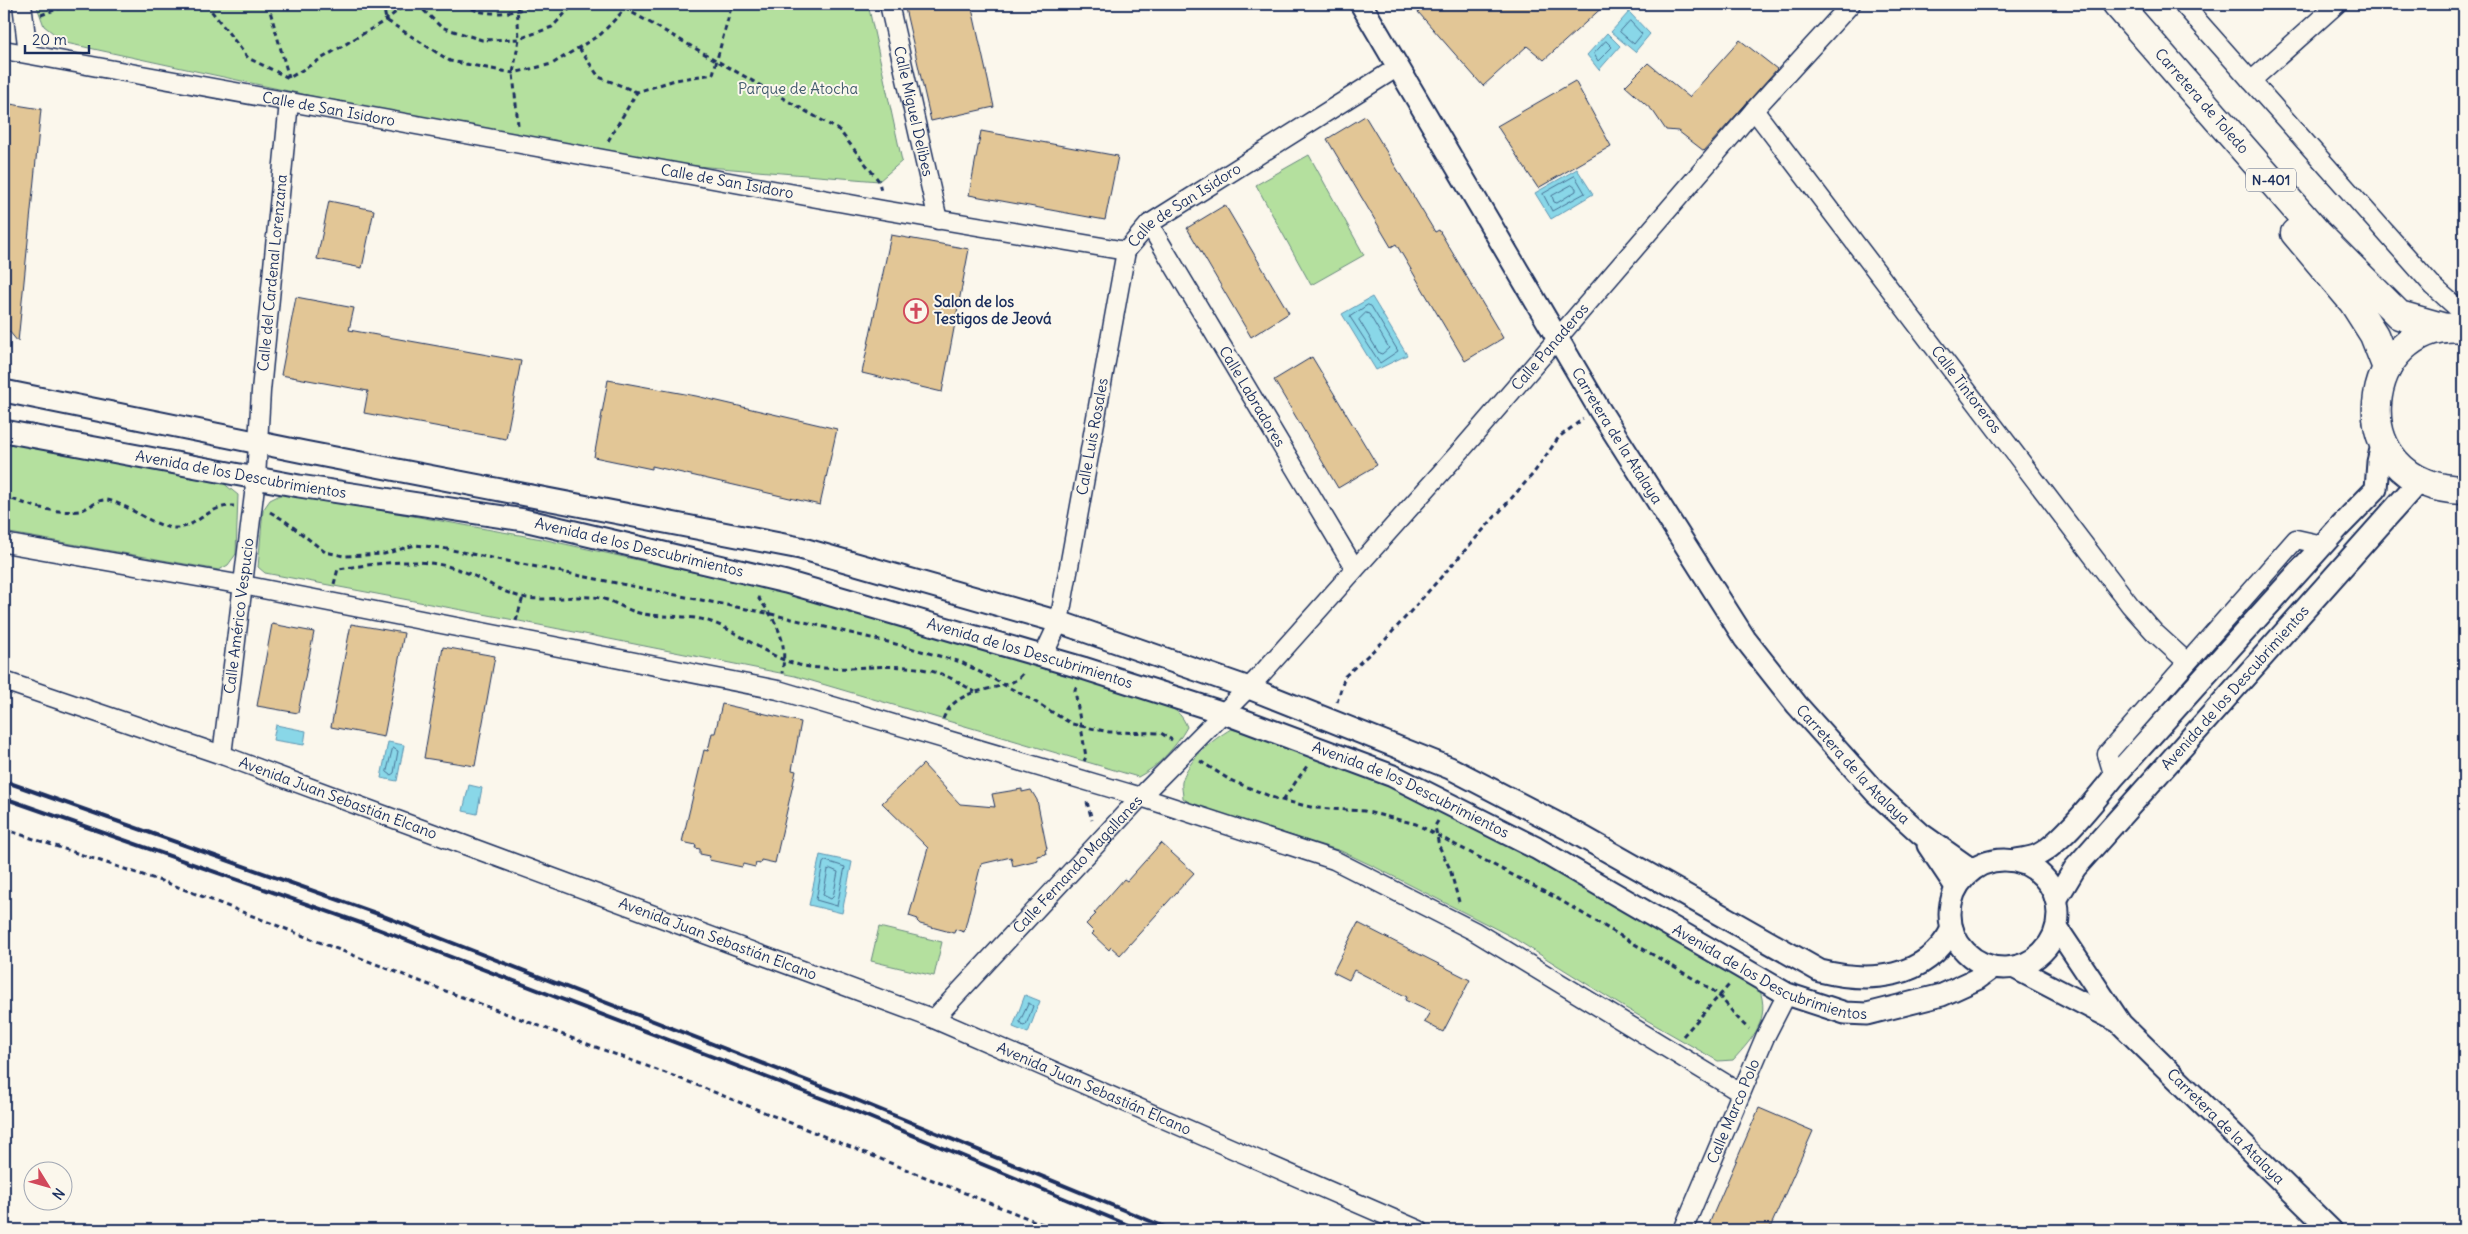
<svg xmlns="http://www.w3.org/2000/svg" width="2468" height="1234" font-family="Delius,sans-serif">
<style>
.green{fill:#b4e09e;stroke:#68887e}
.water{fill:#89d7e8;stroke:#5d94b1}
.lines{fill:none;stroke-linecap:round;stroke-linejoin:round}
.shore{stroke:#477295;stroke-width:1}
.building{fill:#e2c696;stroke:#1b2f5e}
.minor-casing{stroke:#1b2f5e;stroke-width:21}
.tertiary-casing{stroke:#1b2f5e;stroke-width:25}
.trunk-casing{stroke:#1b2f5e;stroke-width:31}
.path{stroke:#1b2f5e;stroke-width:3;stroke-dasharray:5 4;stroke-linecap:butt}
.minor{stroke:#fbf7ec;stroke-width:18}
.tertiary{stroke:#fbf7ec;stroke-width:21}
.trunk{stroke:#fbf7ec;stroke-width:28}
.rail{stroke:#1b2f5e;stroke-width:4}
.labels{text-anchor:middle;stroke-width:4;stroke-linejoin:round;paint-order:stroke}
.shield{fill:#fbf7ec;stroke:#5e6b89;stroke-width:1}
.shield-label{font-size:14px;font-weight:bold;fill:#1b2f5e}
.park-label{font-size:15px;fill:#415b6e;stroke:#fbf7ec}
.street-label{font-size:15px;fill:#1b2f5e;stroke:#fbf7ec}
.poi-label{font-size:15px;font-weight:bold;fill:#1b2f5e;stroke:#fbf7ec;text-anchor:start}
</style>
<rect width="100%" height="100%" fill="#fbf7ec"/>
<filter id="ink" filterUnits="userSpaceOnUse"><feTurbulence type="fractalNoise" baseFrequency=".02" numOctaves="2"/><feDisplacementMap in="SourceGraphic" scale="10" xChannelSelector="R" yChannelSelector="G"/><feConvolveMatrix kernelMatrix="1 2 1 2 8 2 1 2 1" color-interpolation-filters="sRGB"/></filter>
<g filter="url(#ink)">
<path class="green" d="M36,4H868L902,161L879,181L598,158L66,43L44,26Z
M1309,155L1364,255L1311,285L1256,185Z
M4,441L222,482L238,495L236,554L228,565L219,570L4,532Z
M284,493L542,539L779,591L888,619L1144,697C1164,705 1179,706 1187,727C1176,747 1158,767 1138,777L795,676L499,617L265,573L258,567L263,510L270,500Z
M1231,729L1247,733L1377,780L1493,837L1759,988C1771,1019 1753,1038 1733,1060L1718,1061L1622,1006L1512,937L1375,867L1341,851L1193,805L1183,798C1183,793 1181,786 1182,782C1188,759 1212,740 1231,729Z
M879,927L942,942L934,976L871,961Z"/>
<path class="water" d="M1629,12L1650,34L1635,52L1611,32Z
M1607,33L1620,46L1599,70L1587,55Z
M1577,169L1593,194L1551,219L1535,193Z
M1372,297L1407,355L1376,370L1342,314Z
M276,725L306,731L304,745L273,740Z
M388,742L404,745L397,781L381,778Z
M469,785L482,788L477,814L463,811Z
M820,855L852,862L842,913L809,905Z
M1025,995L1040,1001L1028,1033L1013,1027Z"/>
<g class="lines">
<path class="shore" d="M1630,21L1642,34L1634,44L1620,32Z
M1606,41L1612,47L1598,61L1594,54Z
M1575,176L1585,193L1552,211L1543,194Z
M1572,185L1576,188V191L1557,203L1554,202L1552,196Z
M1368,305L1371,306L1398,351L1380,363L1350,317Z
M1366,313L1369,314L1389,348L1382,354L1379,353L1359,320Z
M393,748L398,751L394,773L391,775L387,772Z
M826,861L845,867L837,906L816,900L823,863Z
M831,869L838,872L833,897L831,899L823,895L828,870Z
M1029,1003L1033,1006L1026,1025L1023,1026L1020,1022Z"/>
</g>
<path class="building" d="M904,4H971L994,107L931,121Z
M1411,4H1606L1544,60L1527,46L1483,86Z
M1740,40L1777,69L1704,151L1678,131L1666,130L1653,111L1625,86L1648,63L1689,97Z
M1575,81L1611,146L1538,188L1497,126Z
M4,103L41,109L18,342L4,325Z
M1365,116L1435,232L1439,230L1503,338L1465,361L1396,244L1391,247L1327,139Z
M981,131L1118,156L1105,220L969,195Z
M329,201L374,210L362,268L317,259Z
M1225,205L1289,313L1251,337L1187,228Z
M891,235L969,249L942,392L862,373Z
M296,297L354,308L349,330L521,361L506,439L364,413L368,391L281,375Z
M1312,357L1377,465L1338,488L1274,380Z
M608,380L696,396L837,429L820,505L652,466V469L594,457Z
M272,624L314,632L298,713L257,706Z
M351,624L404,633L384,737L331,727Z
M443,647L495,656L475,766L424,758Z
M722,704L801,722L792,770L796,771L775,863L761,860L760,864L756,863L755,867L743,864L742,867L709,860L710,856L700,854V849L695,848L696,845L682,842L704,750L708,751L712,733H715Z
M923,764L960,804L995,807L992,794L1022,789V792L1031,790L1037,800L1047,849L1045,850L1046,854L1037,856L1038,860L1013,866L1011,857L981,864L964,932L955,929L954,933L920,924L917,921L918,919L909,916L928,848L882,803Z
M1161,843L1194,873L1120,955L1111,947L1109,950L1092,934L1094,932L1086,924L1096,914L1094,913L1124,879L1127,881Z
M1358,923L1470,980L1443,1032L1424,1022L1430,1012L1405,1000L1407,997L1354,970L1349,980L1333,972Z
M1759,1108L1813,1131L1769,1230H1722L1709,1224Z"/>
<g class="lines">
<defs>
<g id="minor">
<path d="M22,4L28,53"/>
<path id="s1" d="M889,4L938,220"/>
<path d="M2183,4L2433,286L2464,314"/>
<path id="s2" d="M4,50L883,210L1126,251L1149,224L1398,67"/>
<path d="M2251,81L2337,4"/>
<path id="s3" d="M1754,110L2130,605L2154,632L2187,662"/>
<path id="s4" d="M1149,224L1355,569"/>
<path d="M4,543L243,585L778,690L1141,797L1334,860L1474,931L1741,1093"/>
<path id="s5" d="M1043,656L1059,622L1126,251"/>
<path id="s6" d="M4,681L222,755L934,1019L1419,1230"/>
<path id="s7" d="M222,755L256,478L261,391L289,102"/>
<path d="M2114,777L2107,754L2296,539L2323,545"/>
<path id="s8" d="M934,1019L1148,789L1257,679L1464,447L1754,110L1851,4"/>
<path id="s9" d="M1683,1230L1765,1037L1787,994"/>
</g>
<g id="tertiary">
<path id="s10" d="M1361,4L1599,409L1745,639L1797,705L1876,793L1921,834L1972,870"/>
<path d="M4,391L304,452L800,548L1059,622L1249,688L1450,768L1574,832L1820,971C1869,983 1926,980 1952,929"/>
<path id="s11" d="M4,431L299,486L524,520L786,582L1083,668L1224,713L1393,776L1536,848L1787,994L1845,1013L1867,1014L1942,995L1977,979L1992,968"/>
<path d="M1928,845L1956,887"/>
<circle cx="2004" cy="914" r="54"/>
<path d="M2016,860C2022,859 2029,858 2035,856C2058,848 2098,796 2114,777L2339,527L2376,489L2378,462L2383,441"/>
<path id="s12" d="M2057,898L2075,868L2419,481"/>
<path id="s13" d="M2057,928L2121,1024L2331,1230"/>
<path d="M2013,967L2119,1022"/>
</g>
<g id="trunk">
<path id="s14" d="M2117,4L2318,234L2399,315L2445,328"/>
<path d="M2295,233L2353,302L2374,335L2387,368"/>
<path d="M2464,328C2360,317 2336,487 2464,490"/>
</g>
</defs>
<use href="#minor" class="minor-casing"/>
<use href="#tertiary" class="tertiary-casing"/>
<use href="#trunk" class="trunk-casing"/>
<path class="path" d="M206,4L248,58L289,78L386,20L406,4
M268,4L289,78
M383,4L386,20L450,61L513,73L552,64L601,34L625,9L627,4
M417,4L441,27L482,40L519,39L552,27L574,4
M464,4C468,6 474,10 478,11C493,15 520,13 532,4
M517,4L519,39L513,73L518,125
M617,4L839,130L879,181L881,192
M41,15L60,8L94,4
M579,48L599,77L637,92
M608,141L637,92L675,80L713,74L732,4
M4,496C28,505 53,514 79,511C88,509 97,499 107,500C129,504 157,530 178,528C199,526 208,505 234,506
M270,512L284,520L325,552L344,556L384,554L415,545L442,548L771,614L892,643L961,662L1027,697L1072,724L1109,732L1161,733L1172,740
M334,584L338,569C376,564 419,556 457,569C482,577 501,594 527,598C548,601 569,596 591,597C611,597 624,611 644,614C666,618 689,614 711,622C742,633 767,657 799,665C845,675 893,658 938,673C951,677 963,685 975,692
M760,597L759,599C778,623 788,642 782,673
M516,621L523,597
M1076,687L1075,690L1086,757L1084,761
M1337,702L1345,676L1386,639L1533,474L1559,437L1583,419
M943,719C959,680 1009,696 1024,672
M1200,761L1230,780L1277,799L1315,808L1364,811L1416,824L1558,899L1711,989C1726,1000 1734,1017 1749,1029
M1283,800L1307,766
M1087,802L1092,820
M1438,821L1435,826L1439,846L1450,869L1459,902
M4,829L173,885L427,984L684,1080L1057,1230
M1683,1036L1729,985"/>
<use href="#minor" class="minor"/>
<use href="#tertiary" class="tertiary"/>
<use href="#trunk" class="trunk"/>
<path class="rail" d="M4,781L381,915L859,1101L1172,1230
M4,798L375,928L852,1110L1140,1230"/>
</g>
</g>
<defs>
<symbol id="church-ring" viewBox="-11 -11 22 22"><circle r="9.5" fill="#fbf7ec" stroke="#d1495b" stroke-width="1.5"/><path d="M-1.2-6h2.4v3.5h3.3v2.4h-3.3V6h-2.4V-.1h-3.3v-2.4h3.3Z" fill="#d1495b"/></symbol>
</defs>
<g fill-rule="evenodd">
<use href="#church-ring" x="902" y="297" width="28" height="28"/>
</g>
<g class="labels">
<rect class="shield" x="2246" y="168.5" width="50" height="23" rx="4"/>
<g class="shield-label">
<text x="2271" y="185">N-401</text>
</g>
<g class="park-label">
<text x="798" y="94">Parque de Atocha</text>
</g>
<g class="street-label">
<text dy="5" stroke="none"><textPath href="#s14" startOffset="129">Carretera de Toledo</textPath></text>
<text dy="5" stroke="none"><textPath href="#s2" startOffset="330">Calle de San Isidoro</textPath></text>
<text dy="5" stroke="none"><textPath href="#s1" startOffset="110">Calle Miguel Delibes</textPath></text>
<text dy="5" stroke="none"><textPath href="#s2" startOffset="735">Calle de San Isidoro</textPath></text>
<text dy="5" stroke="none"><textPath href="#s2" startOffset="1215">Calle de San Isidoro</textPath></text>
<text dy="5" stroke="none"><textPath href="#s7" startOffset="485">Calle del Cardenal Lorenzana</textPath></text>
<text dy="5" stroke="none"><textPath href="#s8" startOffset="912">Calle Panaderos</textPath></text>
<text dy="5" stroke="none"><textPath href="#s3" startOffset="351">Calle Tintoreros</textPath></text>
<text dy="5" stroke="none"><textPath href="#s4" startOffset="201">Calle Labradores</textPath></text>
<text dy="5" stroke="none"><textPath href="#s5" startOffset="226">Calle Luis Rosales</textPath></text>
<text dy="5" stroke="none"><textPath href="#s10" startOffset="502">Carretera de la Atalaya</textPath></text>
<text dy="5" stroke="none"><textPath href="#s11" startOffset="241">Avenida de los Descubrimientos</textPath></text>
<text dy="5" stroke="none"><textPath href="#s11" startOffset="646">Avenida de los Descubrimientos</textPath></text>
<text dy="5" stroke="none"><textPath href="#s7" startOffset="140">Calle Américo Vespucio</textPath></text>
<text dy="5" stroke="none"><textPath href="#s11" startOffset="1051">Avenida de los Descubrimientos</textPath></text>
<text dy="5" stroke="none"><textPath href="#s12" startOffset="276">Avenida de los Descubrimientos</textPath></text>
<text dy="5" stroke="none"><textPath href="#s10" startOffset="908">Carretera de la Atalaya</textPath></text>
<text dy="5" stroke="none"><textPath href="#s11" startOffset="1456">Avenida de los Descubrimientos</textPath></text>
<text dy="5" stroke="none"><textPath href="#s6" startOffset="354">Avenida Juan Sebastián Elcano</textPath></text>
<text dy="5" stroke="none"><textPath href="#s8" startOffset="211">Calle Fernando Magallanes</textPath></text>
<text dy="5" stroke="none"><textPath href="#s6" startOffset="759">Avenida Juan Sebastián Elcano</textPath></text>
<text dy="5" stroke="none"><textPath href="#s11" startOffset="1861">Avenida de los Descubrimientos</textPath></text>
<text dy="5" stroke="none"><textPath href="#s6" startOffset="1164">Avenida Juan Sebastián Elcano</textPath></text>
<text dy="5" stroke="none"><textPath href="#s9" startOffset="129">Calle Marco Polo</textPath></text>
<text dy="5" stroke="none"><textPath href="#s13" startOffset="262">Carretera de la Atalaya</textPath></text>
</g>
<g class="poi-label">
<text x="934" y="307">Salon de los<tspan x="934" dy="17">Testigos de Jeová</tspan></text>
</g>
</g>
<rect width="2468" height="1234" fill="none" stroke="#fbf7ec" stroke-width="20"/>
<rect x="10" y="10" width="2448" height="1214" fill="none" stroke="#1b2f5e" stroke-width="2" filter="url(#ink)"/>
<g transform="translate(48 1186) rotate(127)"><circle r="24" fill="#fbf7ec" stroke="#a1a7b3"/>
<path d="M0-4L9 19L0 12L-9 19Z" fill="#d1495b"/>
<text y="-8" font-size="14" font-weight="bold" text-anchor="middle" fill="#1b2f5e">N</text>
</g>
<path d="M25 45v8h64v-8" fill="none" stroke="#1b2f5e" stroke-width="2.5"/>
<text x="32" y="45" font-size="15" fill="#1b2f5e" stroke="#fbf7ec" stroke-width="4" paint-order="stroke">20 m</text>
</svg>
